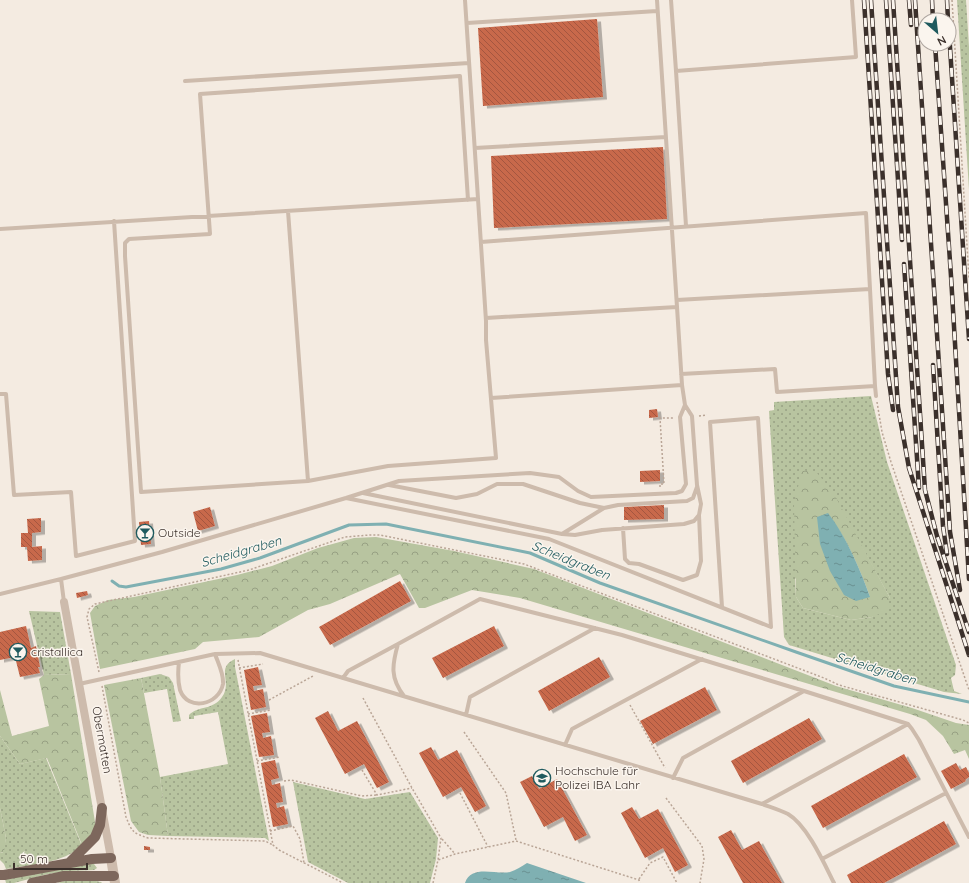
<svg xmlns="http://www.w3.org/2000/svg" width="969" height="883" font-family="Quicksand,sans-serif">
<style>
.grass{fill:url(#grass-dots);fill-rule:evenodd}
.forest{fill:url(#forest-crowns);fill-rule:evenodd}
.water{fill:url(#water-ripples)}
.lines{fill:none;stroke-linecap:round;stroke-linejoin:round}
.stream{stroke:#7fb0b2;stroke-width:3}
.building{fill:url(#building-back-hatch);filter:url(#shadow)}
.path{stroke:#b9a596;stroke-width:1.5;stroke-dasharray:2 2;stroke-linecap:butt}
.service{stroke:#cdbbac;stroke-width:4}
.minor{stroke:#cdbbac;stroke-width:8}
.tertiary{stroke:#cdbbac;stroke-width:10}
.primary{stroke:#7d675c;stroke-width:10}
.rail-casing{stroke:#3b302b;stroke-width:4.5}
.rail{stroke:#fbf5ee;stroke-width:3;stroke-dasharray:9;stroke-linecap:butt}
.primary-bridge{stroke:#7d675c;stroke-width:10}
.labels{text-anchor:middle;stroke-width:3;stroke-linejoin:round;paint-order:stroke}
.poi-label{font-size:12px;fill:#3b302b;stroke:#fbf5ee;text-anchor:start}
.street-label{font-size:12px;fill:#3b302b;stroke:#fbf5ee}
.water-label{font-size:13px;font-style:italic;fill:#1f5a5e;stroke:#fbf5ee}
</style>
<defs>
<pattern id="grass-dots" width="8" height="8" patternUnits="userSpaceOnUse"><rect width="8" height="8" fill="#b8c4a0"/><path d="M2 2h.1M6 6h.1" fill="none" stroke="#97a083" stroke-width="1.8" stroke-linecap="round"/></pattern>
<pattern id="forest-crowns" width="20" height="18" patternUnits="userSpaceOnUse"><rect width="20" height="18" fill="#b8c4a0"/><path d="M2 6a3 3 0 1 1 6 0M12 15a3 3 0 1 1 6 0" fill="none" stroke="#97a083"/></pattern>
<pattern id="water-ripples" width="26" height="14" patternUnits="userSpaceOnUse"><rect width="26" height="14" fill="#7fb0b2"/><path d="M2 4q2-2 4 0t4 0M15 11q2-2 4 0t4 0" fill="none" stroke="#699091"/></pattern>
<pattern id="building-back-hatch" width="6" height="6" patternUnits="userSpaceOnUse"><rect width="6" height="6" fill="#c8694b"/><path d="M-1 5l2 2M0 0l6 6M5-1l2 2" fill="none" stroke="#a4573f"/></pattern>
<filter id="shadow"><feDropShadow dx="4" dy="2.5" stdDeviation="0" flood-color="#0004"/></filter>
</defs>
<rect width="100%" height="100%" fill="#f4ebe1"/>
<path class="grass" d="M957,0H966L969,47V190Z
M871,396L887,462L956,665L955,675L951,678L954,691L962,694L944,692L789,645L784,637L769,411L774,410V402ZM847,520L890,598L872,617L851,620L803,608L796,597L795,579Z
M29,611L60,612L71,674L44,675Z
M235,659V667L269,841L265,838L168,836L160,777L228,764L218,712L194,716V719H189V715C199,705 212,711 222,697C233,682 215,668 235,659Z
M160,674L169,677L173,683L181,721L173,722L167,689L144,693L141,678Z
M0,736L20,764L46,758L82,846C63,863 31,865 6,869L4,864L0,860V852L3,853L6,838L0,808Z
M293,782L365,799L410,792L438,838L436,859L430,883H348L308,862Z
M87,863L94,864L97,868L94,870L70,871L48,874L14,883H6L5,879Z
M71,879L91,880L101,882L102,883H57Z"/>
<path class="forest" d="M802,470L817,473L833,492L890,598L886,611L872,617L851,620L803,608L796,597L794,504ZM827,513C846,536 860,569 870,597Z
M376,537L454,551L534,569L836,686L912,708L956,723L969,725V759L965,750L954,754L943,736L926,720L910,714L520,598L472,590L425,608H419L400,574L330,604L308,610L259,637L203,642L195,649L100,669L90,613L95,606L108,600L134,597L237,575L272,566L318,548L354,538Z
M71,674L96,828L90,838L82,845L47,758L20,764L0,736V690L12,736L49,726L39,679L44,675Z
M141,678L160,777L168,836L148,835L139,832L131,821L104,685Z
M0,808L6,838L4,853L0,852Z"/>
<path class="water" d="M828,513C846,536 860,569 870,597L856,601L844,595L830,571L820,544L817,517Z
M527,863L586,883H465C471,864 496,875 510,872C516,870 522,866 527,863Z"/>
<g class="lines">
<path class="stream" d="M112,581L119,586L126,587L221,569L260,558L349,525L386,524L530,553L600,583L796,652L894,686L969,702"/>
</g>
<path class="building" d="M597,19L603,97L483,106L478,28Z
M663,147L667,219L494,228L491,156Z
M657,409L658,417L649,418V410Z
M660,470V481L640,482V471Z
M664,505V519L624,520V507Z
M210,507L215,526L198,531L193,512Z
M41,518V532L32,533V547L42,546V560L28,561L27,547H21V533H28L27,519Z
M149,521L151,544L141,545L139,522Z
M400,581L411,601L330,645L319,627Z
M87,591L88,595L77,598L76,593Z
M26,626L31,648L36,646L40,667H38L40,673L20,677L15,657L0,660V632Z
M494,626L504,646L443,678L432,658Z
M599,657L610,677L549,711L538,691Z
M258,667L262,685L253,686L254,691L263,689L266,707L251,710L244,670Z
M705,687L717,710L653,744L640,721Z
M328,711L338,731L357,721L389,782L377,788L364,764L345,774L315,718Z
M267,713L270,732L262,733L263,738L271,736L274,755L259,757L251,716Z
M809,718L822,739L743,783L731,761Z
M431,747L438,760L457,750L486,806L475,812L461,787L443,797L419,753Z
M904,754L917,777L823,828L811,806Z
M275,760L279,778L271,780L272,785L280,783L283,802L276,803L277,808L284,806L288,824L273,827L261,763Z
M956,763L960,770L966,767L969,773V777L965,780L966,781L951,789L941,771Z
M532,776L539,789L557,779L587,835L575,841L563,817L544,827L520,782Z
M632,807L639,819L658,809L688,865L675,872L663,848L645,858L621,813Z
M944,821L956,844L884,883H851L847,875Z
M731,830L742,850L759,841L782,883H743L718,837Z
M144,846L150,847V850H144Z"/>
<g class="lines">
<path class="path" d="M952,0L969,278
M877,402L882,432L891,462L969,690
M699,416L707,415
M660,487V484H664L660,418H673
M238,660L273,845L279,850L343,883
M239,668L263,664
M99,672L87,617L89,609L95,604L249,570L345,537L370,535H380L524,564L824,678L839,685L963,720L969,723
M102,686L126,817C132,832 133,833 148,838L265,841L273,845
M363,698L412,788L441,838L438,860
M269,700L313,676
M630,705L665,768
M248,714L271,710
M464,732L506,793L516,840
M257,761L280,757
M362,770L377,795L412,788
M284,781L291,780L362,796L377,795
M460,793L488,847
M666,798L702,846L704,859L700,883
M270,831L293,826L300,839L304,863
M442,839L455,854
M639,879L650,863L663,857L677,883
M433,883L438,860L455,854L516,841L639,880L640,883"/>
<path class="service" d="M465,0L486,321V340L496,458L388,466L308,481L141,492L125,256V243L129,239L210,234L200,94L460,76L468,200
M671,0L676,71
M467,23L657,11
M185,81L469,63
M475,148L666,137
M288,211L308,481
M686,226L676,71L856,57L852,0
M0,229L478,199
M481,242L866,213L870,289L677,300
M870,289L875,386
M486,318L677,307L657,0
M681,374L775,369L777,392L875,386L876,396
M0,394H6L14,495L71,492L76,556L135,541L114,221
M491,398L682,385
M389,485L456,498L477,494L497,484H523L580,503L604,508L618,505L687,501L693,498L697,487
M363,493L562,534L604,508
M346,498L549,539L771,627L758,418L710,422L722,607
M623,528L625,559L629,563L639,564L683,580L697,575L701,561L699,515
M562,534L575,535L602,530L684,524L694,521L699,515L701,504L697,485L692,416L685,405L682,385L677,307
M61,579L162,552L346,498L399,481L530,473L559,477L578,491L591,497L676,493L682,491L686,484L680,417L685,405
M0,594L61,579L64,602
M179,662C178,670 178,682 180,690C188,712 219,705 223,684C224,674 218,663 215,654
M343,678L348,671L398,644
M79,684L215,654L260,653L762,804C770,807 780,810 788,814C807,825 824,863 834,883
M404,696C390,678 392,665 398,644L480,599L622,635L804,691L908,724L912,729L919,740L969,837
M466,715L470,697L595,628
M565,745L572,729L702,659
M673,778L683,758L804,691
M762,804L908,724
M822,859L946,793"/>
<path class="minor" d="M64,602L111,858"/>
<path class="tertiary" d="M111,858L115,883"/>
<path class="primary" d="M69,863L95,837L100,825L102,808
M4,875L92,859L111,858
M32,883L64,876H114"/>
<defs>
<path id="rail" d="M864,0L888,374L893,410
M871,0L898,407L909,468L969,655
M886,0L902,240
M893,0L925,490L937,536L969,632
M909,0L911,25
M915,0L950,532L960,590
M932,0L933,20
M947,0L948,20
M949,32L969,339
M935,44L951,276L969,579
M904,264L919,488
M933,365L943,526L947,554"/>
</defs>
<use href="#rail" class="rail-casing"/>
<use href="#rail" class="rail"/>
<path class="primary-bridge" d="M0,875H4"/>
</g>
<defs>
<symbol id="bar-ring" viewBox="-11 -11 22 22"><circle r="9.5" fill="#fbf5ee" stroke="#1f5a5e" stroke-width="1.5"/><path d="M-6-5H6L.8 .8V4.5H3.5V6h-7V4.5H-.8V.8Z" fill="#1f5a5e"/></symbol>
<symbol id="university-ring" viewBox="-11 -11 22 22"><circle r="9.5" fill="#fbf5ee" stroke="#1f5a5e" stroke-width="1.5"/><path d="M0-5L7-2L0 1L-7-2ZM-4 1L0 2.5L4 1V4Q0 6-4 4Z" fill="#1f5a5e"/></symbol>
</defs>
<g fill-rule="evenodd">
<use href="#bar-ring" x="135" y="523" width="20" height="20"/>
<use href="#bar-ring" x="8" y="642" width="20" height="20"/>
<use href="#university-ring" x="532" y="768" width="20" height="20"/>
</g>
<g class="labels">
<g class="poi-label">
<text x="158" y="537">Outside</text>
<text x="31" y="656">cristallica</text>
<text x="555" y="775">Hochschule für<tspan x="555" dy="14">Polizei IBA Lahr</tspan></text>
</g>
<g class="street-label">
<text transform="translate(102 740) rotate(80)" y="4">Obermatten</text>
</g>
<g class="water-label">
<text transform="translate(241 551) rotate(-16)" y="5">Scheidgraben</text>
<text transform="translate(571 560) rotate(22)" y="5">Scheidgraben</text>
<text transform="translate(876 668) rotate(17)" y="5">Scheidgraben</text>
</g>
</g>
<g transform="translate(937 32) rotate(152)"><circle r="19" fill="#fbf5ee" stroke="#aea6a0"/>
<path d="M0-3L7 15L0 10L-7 15Z" fill="#1f5a5e"/>
<text y="-6" font-size="11" font-weight="bold" text-anchor="middle" fill="#3b302b">N</text>
</g>
<path d="M14 863v6h73v-6" fill="none" stroke="#3b302b" stroke-width="2"/>
<text x="20" y="863" font-size="12" fill="#3b302b" stroke="#fbf5ee" stroke-width="3" paint-order="stroke">50 m</text>
</svg>
